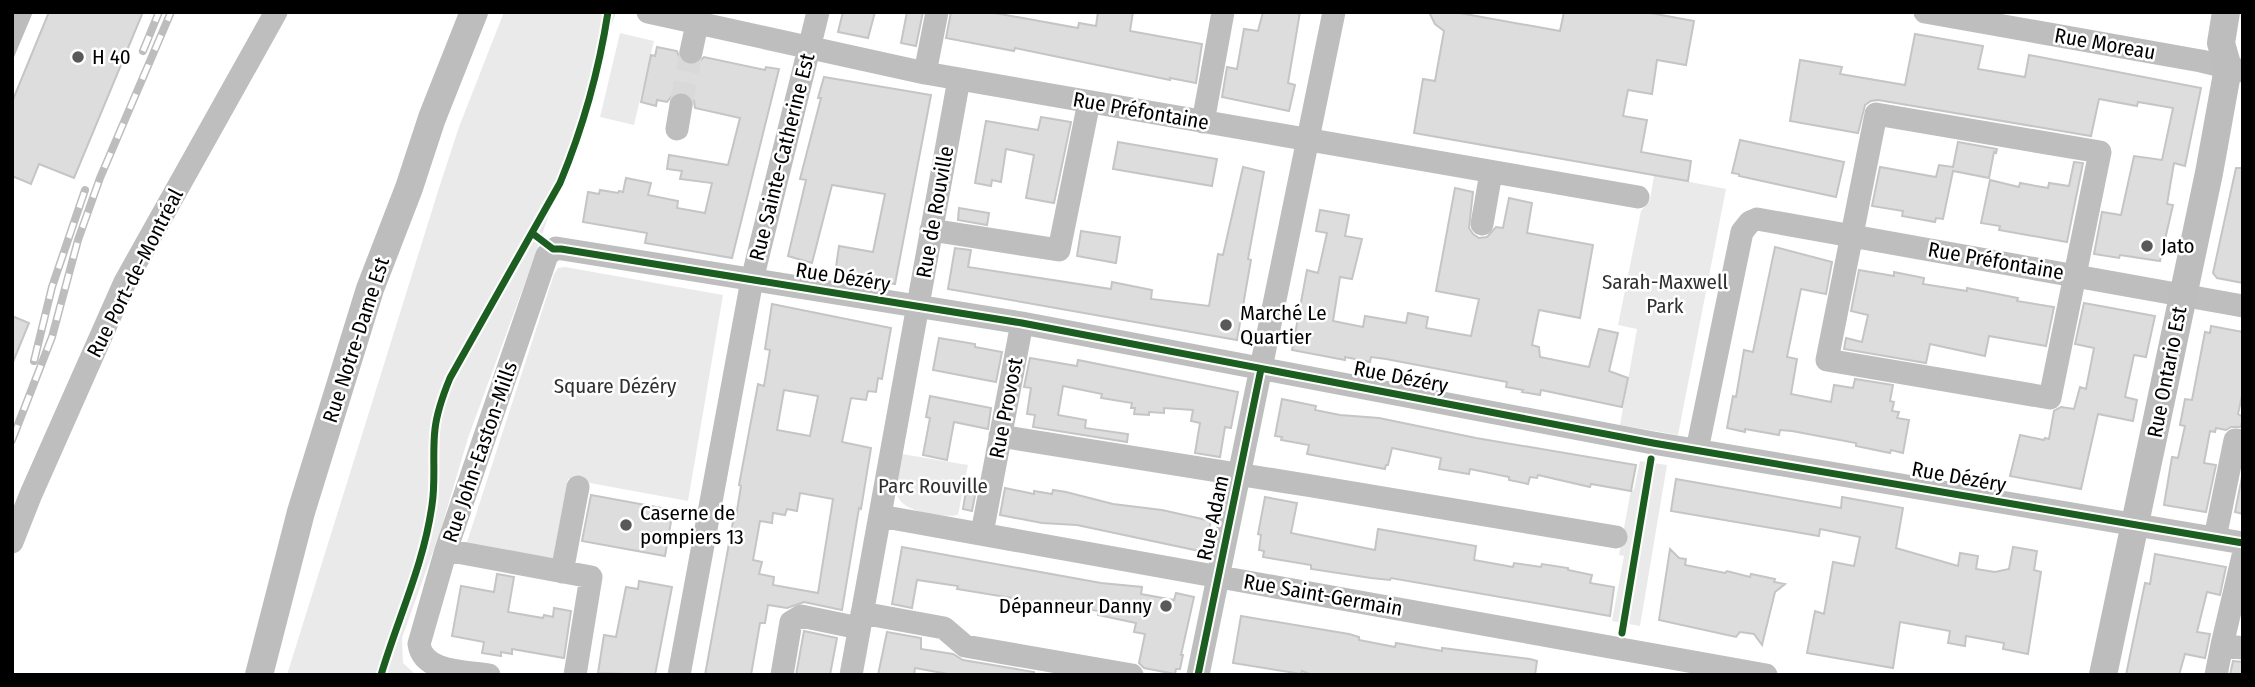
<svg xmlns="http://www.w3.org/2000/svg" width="2255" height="687" font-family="'Fira Sans Condensed',sans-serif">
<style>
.green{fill:#eaeaea}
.water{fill:#bcbcbc}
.building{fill:#ddd;stroke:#c5c5c5;stroke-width:2;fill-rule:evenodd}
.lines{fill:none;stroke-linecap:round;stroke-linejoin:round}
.minor-tunnel{stroke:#d9d9d9;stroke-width:23;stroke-dasharray:23 11;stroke-linecap:butt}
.minor{stroke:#bebebe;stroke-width:23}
.major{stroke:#bdbdbd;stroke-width:28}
.rail-casing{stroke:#bdbdbd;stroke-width:8}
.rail{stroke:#fff;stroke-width:5;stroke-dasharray:16;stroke-linecap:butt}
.cycleway-casing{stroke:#fff;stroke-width:11}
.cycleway{stroke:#1b5e20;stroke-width:7}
.poi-dot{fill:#595959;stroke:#fff;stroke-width:2.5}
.labels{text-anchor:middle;stroke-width:5;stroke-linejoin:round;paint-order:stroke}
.street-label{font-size:21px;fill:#000;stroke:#fff}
.poi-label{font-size:21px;fill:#000;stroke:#fff;text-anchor:start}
.park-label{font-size:21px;fill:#303030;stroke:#fff}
</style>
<rect width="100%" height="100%" fill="#fff"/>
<path class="green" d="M504,12H616L537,250L468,438L441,529L402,638L403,663L414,673L287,675L439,188L459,127Z
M620,33L654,41L634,125L600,117Z
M1654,175L1726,189L1678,435L1620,425L1637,329L1618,325L1641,211L1650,200Z
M565,267L723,295L688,501L568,479L553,559L467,542L554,274L558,268Z
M902,454L968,465L958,515C947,517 937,515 926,513C885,504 897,486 902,454Z
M1640,461L1667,465L1640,626L1612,621L1624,556L1619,555L1631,490H1634Z"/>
<path class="water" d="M12,12H33L12,62Z"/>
<path class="building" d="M49,12H143L74,178L39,164L31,184L12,176V102Z
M843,12H875L868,38L838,32Z
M907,12H923L916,46L901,43Z
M951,12H989L1078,28L1079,23L1096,26L1098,12H1133L1130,31L1202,44L1196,83L1170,78V80L1015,48L1014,51L946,38Z
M1263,12H1300L1288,83L1295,85L1289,111L1222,97L1227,67L1237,69L1244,29L1258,31Z
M1429,12H1454L1560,31L1564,12H1645L1694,21L1686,65L1657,60L1652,94L1628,90L1623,116L1647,120L1641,152L1691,161L1688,181L1414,133L1423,79L1435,81L1444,31L1435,24Z
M1915,34L1983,46L1978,69L2025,77L2029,55L2201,88L2185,166L2174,163L2167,204L2173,205L2160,261L2120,255L2119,258L2094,254L2102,212L2121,215L2134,156L2162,160L2173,108L2138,102L2137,106L2099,99L2091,136L1878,100L1871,101L1865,105L1858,133L1790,121L1800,60L1842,67L1840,74L1905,85Z
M657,47L677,51L681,62L689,66L696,65L704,57L765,70L766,67L779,69L732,258L645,243L647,233L583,222L588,192L599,194L600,190L618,193L619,191L623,192L626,178L651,183L648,195L678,201L677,208L705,213L712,183L680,179L682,171L667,169L669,155L728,165L740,118L695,108L694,101L690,95L683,91L675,92L667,102L657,100L656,106L641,102L651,55L655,56Z
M824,77L931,95L895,284L835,274L839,246L873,252L885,194L832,185L812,263L788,256L806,180L800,179L821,98H818Z
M1041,117L1071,122L1054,203L1026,198L1034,155L1006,149L1001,182L992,180L991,186L975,183L986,121L1038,130Z
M1740,140L1844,162L1836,197L1739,176V174L1732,173Z
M1118,142L1217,159L1212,186L1113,169Z
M1958,142L1997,149L1996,153L1994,152L1989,178L1953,171L1943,219L1936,218L1935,222L1902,216L1903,211L1872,206L1880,167L1936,177L1939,165L1953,167Z
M2074,162L2083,163L2067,242L1999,230L2000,226L1981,223L1990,180L2019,187L2020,183L2048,188L2049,183L2069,186Z
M1243,167L1264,172L1248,259L1251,260L1237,340L948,289L955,248L971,250L968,267L1111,289L1112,282L1152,290L1151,299L1209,306L1218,254L1223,255Z
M2236,168H2243V283L2217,278L2213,273Z
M1455,188L1473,192L1469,228L1473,234L1479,238L1487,237L1496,227L1503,228L1509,198L1532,203L1527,233L1593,245L1580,318L1539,310L1532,345L1539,347L1540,357L1589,367L1599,329L1618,333L1609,371L1628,378L1622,407L1541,390L1540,395L1522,392L1523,390L1506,387L1507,382L1386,359L1371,357L1370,362L1345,357V360L1292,350L1307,270L1318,273L1327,233L1316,231L1320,210L1349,215L1345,236L1362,239L1352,279L1340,277L1333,321L1363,327L1365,316L1406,323L1408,313L1428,317L1426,328L1471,336L1479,299L1436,291Z
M959,208L989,213L987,225L958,220Z
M1081,231L1120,237L1116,263L1077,256Z
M1775,247L1832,262L1826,294L1801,289L1787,357L1797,359L1791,394L1831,402L1834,385L1853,388L1855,379L1893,385L1890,401L1894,402L1892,411L1899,412L1897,418L1909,420L1903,453L1891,450L1890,453L1856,446V443L1792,431L1780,430L1779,435L1745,429V432L1727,428L1733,396L1736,397L1744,350L1753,352Z
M1859,270L1894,276V272L1924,278L1923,284L1967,291V288L2018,298L2017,301L2054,307L2046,346L1989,336L1985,356L1930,344L1926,363L1844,349L1846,338L1862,342L1868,315L1851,311Z
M2084,303L2155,316L2146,357L2134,355L2125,397L2137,400L2133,421L2098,414L2081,489L2010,476L2020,435L2044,440L2045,438L2049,439L2054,411L2061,407L2074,409L2080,387L2086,389L2094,348L2075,344Z
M772,304L891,328L882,379L878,378L876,392L868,391L866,400L851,398L842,442L871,448L861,509L859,508L842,610L804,602L787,608L768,605L765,623H760L751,675H705L734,516L736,517L741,486L739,485L758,384L764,386L770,350L765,349ZM784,390L818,396L810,436L777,430ZM800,493L833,499L818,593L773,585L774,577L759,574L762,562L753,560L760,521L772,523L773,513L785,515L787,509L797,511Z
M12,316L29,323L13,362H12Z
M2211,326L2243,332V391L2238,414L2243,417L2241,427H2231L2226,430L2216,428L2215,432L2210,431L2204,463L2216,465L2206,512L2164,505L2172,457L2178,458L2185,426L2180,425L2185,399L2192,400L2205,332L2210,333Z
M939,338L975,344V347L1002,352L996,382L933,370Z
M1030,358L1077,366L1078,360L1238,392L1231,428L1225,427L1220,457L1195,453L1200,423L1191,421L1193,410L1164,408V413L1149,412V415L1134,414L1135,408H1131L1132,403L1101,398L1102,394L1063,386L1058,415L1086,420L1085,428L1128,434L1127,442L1033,427L1035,415L1027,414L1031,388L1024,387Z
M930,396L991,408L988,429L954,422L947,460L923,455L930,418L926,417Z
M1282,399L1316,406L1315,410L1340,415L1379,418L1476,438L1636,465L1631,491L1591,484L1590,487L1538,475L1537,478L1530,477L1528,484L1509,480V477L1470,469L1469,474L1439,469L1441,458L1392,448L1388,465H1386L1385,469L1307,454L1309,445L1281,440L1282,437L1275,436Z
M2243,472V514L2235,512Z
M1676,479L1841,508L1842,497L1903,508L1896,548L1958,566L1960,553L1978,556L1976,569L1995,572L2009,569L2013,547L2037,551L2034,570L2041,572L2028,654L2003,649L2004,643L1966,636L1965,646L1948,643L1950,631L1900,622L1893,668L1807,653L1815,611L1824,614L1833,562L1854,566L1860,537L1820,529L1819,536L1671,511Z
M967,484L977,485L972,511L963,509Z
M1005,488L1034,494V491L1052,494L1053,490L1066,492L1113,504L1162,510L1211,521L1204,552L1077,525L1042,523L1000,515Z
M591,495L673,510L665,556L582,541Z
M1265,497L1297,503L1291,533L1375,550L1378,529L1476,546L1474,560L1513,567L1514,563L1541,567L1542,564L1568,568V570L1592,575L1590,583L1614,587L1610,616L1391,578L1390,580L1371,578L1311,569V565L1263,557L1264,551L1259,550L1261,535L1258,534Z
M902,547L1101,583L1142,587L1141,594L1174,600L1176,593L1194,597L1181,655H1183L1180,669H1176L1175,674L1144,668L1139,663L1145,634L1134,632L1136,623L1098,615L1099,611L1056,605L1055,611L1035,607L1036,602L957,589L958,586L917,580L912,608L892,604Z
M1670,549L1679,558L1686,559L1685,565L1725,573L1727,571L1750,577L1751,574L1775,579L1774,582L1785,584L1775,592L1762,645L1754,634L1740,632L1736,637L1659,620Z
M2155,554L2226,567L2220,595L2207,592L2197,632L2210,634L2205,658L2185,654L2179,675H2126L2145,583L2150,584Z
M497,574L514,577L508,612L543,618L544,615L553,617L554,608L571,611L564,658L512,649V654L501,652V656L482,653L484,642L452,636L461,586L494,592Z
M639,581L672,587L655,675L598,673L604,635L616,637L626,587L638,589Z
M1241,616L1349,634L1359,637V640L1395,647L1396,643L1442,651V648L1530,659L1537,661L1535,675H1312L1302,671L1301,674L1233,663Z
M804,631L837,638L830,675H796Z
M887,632L921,638V649L953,654L963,660L1034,672V675H953L915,668L914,675H878Z
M2233,661L2243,662V675H2230Z"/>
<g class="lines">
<path class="minor-tunnel" d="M681,105L691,52"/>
<path class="minor" d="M648,12L925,73L1638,197
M1925,12L2201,61L2243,71
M691,52L697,24
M925,73L937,12
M1876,114L2100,152L2050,398L1827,360Z
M1203,122L1223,12
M677,129L681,105
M1482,224L1491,173
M931,230L1059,250L1089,102
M1000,436L1312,486L1616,537
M1697,450L1742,232L1750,222L1757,219L2243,306
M880,516L1766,675
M982,533L1022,323
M2215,538L2235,440L2243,441
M12,542L31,494L125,282L276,12
M446,550L591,577L575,675
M562,572L578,487
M862,613L944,628L965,646L1132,675
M2222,645L2243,556
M489,675C465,671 423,673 419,644L446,550L547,255L556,248L1022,323L1653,443L2243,543
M679,675L752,280L818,12
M782,675L791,622L801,616L859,628
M851,675L959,79
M1198,675L1334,12
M2216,675L2222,645L2243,648"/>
<path class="major" d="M259,675L301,512L370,289L409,188L432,118L474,12
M2103,675L2209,173L2228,68L2221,43L2226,12"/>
<defs>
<path id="rail" d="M143,51L159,12
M34,361L52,287L85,190
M12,440L52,337L78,240L100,178L171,12"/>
</defs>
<use href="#rail" class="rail-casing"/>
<use href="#rail" class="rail"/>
<defs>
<path id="cycleway" d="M532,233L553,249H561L1022,323L1653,443L2243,543
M1622,633L1651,459
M381,675C398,618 424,564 432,505C436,480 432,454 435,429C437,411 443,395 450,378L560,183C582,130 599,70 608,12
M1198,675L1261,369"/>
</defs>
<use href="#cycleway" class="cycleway-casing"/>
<use href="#cycleway" class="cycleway"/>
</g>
<g class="poi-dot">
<circle cx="78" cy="57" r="7"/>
<circle cx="2147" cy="246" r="7"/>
<circle cx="1226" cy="325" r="7"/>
<circle cx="626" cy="525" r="7"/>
<circle cx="1166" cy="606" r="7"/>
</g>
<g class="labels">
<g class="street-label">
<text transform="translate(2105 44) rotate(10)" y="7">Rue Moreau</text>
<text transform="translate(1141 111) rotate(10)" y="7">Rue Préfontaine</text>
<text transform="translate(782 157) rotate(-76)" y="7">Rue Sainte-Catherine Est</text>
<text transform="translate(935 212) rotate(-80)" y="7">Rue de Rouville</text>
<text transform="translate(1996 261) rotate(10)" y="7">Rue Préfontaine</text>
<text transform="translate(135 273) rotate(-63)" y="7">Rue Port-de-Montréal</text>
<text transform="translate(843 277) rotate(9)" y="7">Rue Dézéry</text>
<text transform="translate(356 340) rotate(-72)" y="7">Rue Notre-Dame Est</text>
<text transform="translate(2167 372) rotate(-79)" y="7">Rue Ontario Est</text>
<text transform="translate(1401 377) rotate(11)" y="7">Rue Dézéry</text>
<text transform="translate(1006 408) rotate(-79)" y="7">Rue Provost</text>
<text transform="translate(480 452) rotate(-71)" y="7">Rue John-Easton-Mills</text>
<text transform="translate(1959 477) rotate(10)" y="7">Rue Dézéry</text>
<text transform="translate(1213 518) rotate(-78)" y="7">Rue Adam</text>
<text transform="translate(1323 595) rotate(10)" y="7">Rue Saint-Germain</text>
</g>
<g class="poi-label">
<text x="92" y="64">H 40</text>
<text x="2161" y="253">Jato</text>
<text x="1240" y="320">Marché Le<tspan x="1240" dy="24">Quartier</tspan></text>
<text x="640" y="520">Caserne de<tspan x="640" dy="24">pompiers 13</tspan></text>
<text x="1152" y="613" text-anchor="end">Dépanneur Danny</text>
</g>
<g class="park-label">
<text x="1665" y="289">Sarah-Maxwell<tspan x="1665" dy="24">Park</tspan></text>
<text x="615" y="393">Square Dézéry</text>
<text x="933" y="493">Parc Rouville</text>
</g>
</g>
<rect width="2255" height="687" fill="none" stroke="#000000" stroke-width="28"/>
</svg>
